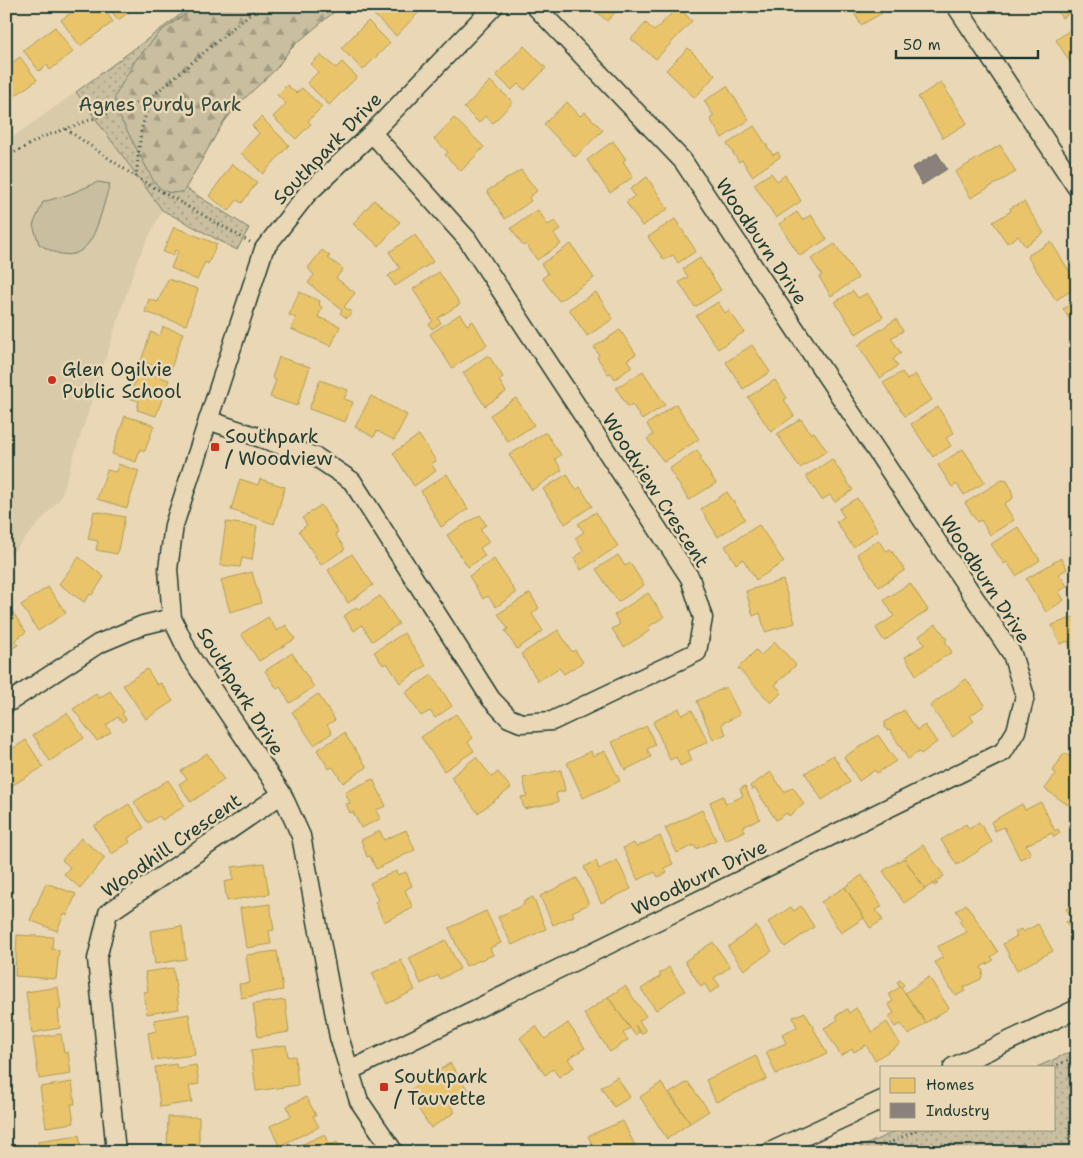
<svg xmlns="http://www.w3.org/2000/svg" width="1083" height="1158" font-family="'Shantell Sans',sans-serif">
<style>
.built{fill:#d9caaa}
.grass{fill:url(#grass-dots);stroke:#747e6a}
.forest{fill:url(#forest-firs);stroke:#747e6a}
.garden{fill:#c9bea0;stroke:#747e6a}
.homes{fill:#e9c46a;stroke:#ac9c5a}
.industry{fill:#8a817c;stroke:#6a6d66}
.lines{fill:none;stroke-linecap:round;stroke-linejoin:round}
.street-casing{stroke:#1f3d34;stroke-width:21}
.path{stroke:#1f3d34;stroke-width:3;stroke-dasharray:1 4;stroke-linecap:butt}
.street{stroke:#ead7b5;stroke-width:18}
.poi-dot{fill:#c8321e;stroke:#ead7b5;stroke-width:2}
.labels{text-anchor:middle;stroke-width:5;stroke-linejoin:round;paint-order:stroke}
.park-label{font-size:19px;fill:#304a3f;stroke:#ead7b5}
.street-label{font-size:19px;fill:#1f3d34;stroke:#ead7b5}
.poi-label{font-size:19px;fill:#1f3d34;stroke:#ead7b5;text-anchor:start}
</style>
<defs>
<pattern id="grass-dots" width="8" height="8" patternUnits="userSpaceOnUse" patternTransform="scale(1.25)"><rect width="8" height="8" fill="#c9bea0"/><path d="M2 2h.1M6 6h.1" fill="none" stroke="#a39c83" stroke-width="1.8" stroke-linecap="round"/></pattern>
<pattern id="forest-firs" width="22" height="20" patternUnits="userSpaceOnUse" patternTransform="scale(1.25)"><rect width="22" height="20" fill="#c9bea0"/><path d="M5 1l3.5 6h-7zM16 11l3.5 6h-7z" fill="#a39c83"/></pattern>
</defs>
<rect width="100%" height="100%" fill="#ead7b5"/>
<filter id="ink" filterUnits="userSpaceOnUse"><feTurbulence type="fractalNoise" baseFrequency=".02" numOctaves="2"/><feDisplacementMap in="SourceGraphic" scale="10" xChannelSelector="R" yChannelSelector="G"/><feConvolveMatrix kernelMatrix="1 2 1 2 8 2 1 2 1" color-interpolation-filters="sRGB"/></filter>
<g filter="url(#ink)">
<path class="built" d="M76,92L162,210L137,261L60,499L6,560V142Z"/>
<path class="grass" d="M192,6H333L245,96L176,182L249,228L237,250L162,210L76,92Z
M1077,1049V1152H850L900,1129H1054V1067H1037Z"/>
<path class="forest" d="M197,6H341L291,48L276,69L228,114L184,191C169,195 162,192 153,180L115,108V96L135,61L161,31Z"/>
<path class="garden" d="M98,182L110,184C97,223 92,278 39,244L33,225L43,202L70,194Z"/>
<path class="homes" d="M86,6H102L113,22L80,46L61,20L79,7L81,10Z
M108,6H137L118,20Z
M377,6H421L423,8L396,36L371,12Z
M591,6H631L625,13L619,8L607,21Z
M850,6H878L882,13L861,25Z
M1054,6H1077V9L1062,18Z
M678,7L692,21L656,59L631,39L646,23L654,31Z
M368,21L390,43L363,70L341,48Z
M1077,25V58L1070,62L1056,40Z
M55,27L73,52L50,70L47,65L39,71L23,50Z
M524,46L546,68L525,90L518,84L512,90L496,75Z
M688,48L715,75L695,98L666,70Z
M320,55L336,68L342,62L357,77L329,105L307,83L318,72L311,64Z
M20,57L37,80L6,102V67Z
M1077,58V72L1070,62Z
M490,81L513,102L493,123L485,116L479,123L464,108Z
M941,82L967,123L943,138L918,97Z
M287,85L296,93L302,88L322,107L308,121L311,124L296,139L273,117L286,104L277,95Z
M727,86L749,120L722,138L710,119L714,116L704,101Z
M567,102L580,116L585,112L603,130L575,157L544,124Z
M261,117L289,145L263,174L241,153L259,133L252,126Z
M454,118L484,147L461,171L445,155L448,152L434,139Z
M754,126L773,155L778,152L780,157L752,176L742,160L739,162L727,144Z
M613,141L626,159L623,161L633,177L610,193L587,160Z
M1000,145L1016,172L971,198L955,172Z
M232,164L257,182L242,203L237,200L229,211L209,196Z
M521,170L537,191L529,197L531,201L505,219L487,191Z
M771,173L777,181L785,175L801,201L776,218L754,184Z
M647,177L668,209L642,226L626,202L635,196L630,189Z
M374,200L400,222L379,246L353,224Z
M1024,202L1044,233L1025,246L1018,236L1007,243L993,222L1011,211L1010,208Z
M538,210L548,225L555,221L561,229L554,234L561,244L537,260L526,244L523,246L511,228Z
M797,212L802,220L811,215L827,239L800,256L779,224Z
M675,219L696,251L678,263L673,255L664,260L648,237Z
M174,227L217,244L208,264L205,262L197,280L171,268L178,251L175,250L173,256L163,252Z
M415,235L433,262L395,286L388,276L400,268L389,252Z
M1051,242L1077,283V287L1056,300L1027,256Z
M571,244L594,278L559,301L542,278L548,274L541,264Z
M835,244L858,278L831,296L819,277L822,275L811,259Z
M322,250L330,256L328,258L343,269L336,278L355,293L344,307L352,312L347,318L340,313L342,310L308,283L314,275L308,268Z
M700,258L721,290L695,307L679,282L688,277L683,269Z
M439,272L460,304L438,318L441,323L432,329L429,324L433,321L413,289Z
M168,279L198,289L186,325L145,312L149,299L158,302Z
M853,291L858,298L867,293L883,317L856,334L835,302Z
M299,292L320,301L319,305L322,307L318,317L340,326L331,346L291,329L296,318L289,315Z
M596,292L613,319L587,336L569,309Z
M1077,301V330L1063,309Z
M718,302L725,313L729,310L744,332L718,349L696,316Z
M460,314L467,325L473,321L487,345L452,368L430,334Z
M896,319L903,331L891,338L901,353L893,359L898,366L880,378L858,345Z
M163,327L183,333L170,371L141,361L151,332L160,336Z
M620,330L636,354L627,360L632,367L615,379L611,373L608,374L597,357L599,355L594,347Z
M752,345L770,372L743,389L726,362Z
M488,355L503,377L499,380L506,392L485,406L463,373Z
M279,357L310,367L297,406L270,397L276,380L272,378Z
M139,370L169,380L156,416L137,410L139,401L129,398Z
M643,371L665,405L642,420L632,404L628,407L616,388Z
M902,372L907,380L915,374L932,400L905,416L883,383Z
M320,380L348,390L344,399L353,402L345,422L309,409Z
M775,380L787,398L784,400L794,416L771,432L748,397Z
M371,396L407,415L394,440L377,431L374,437L355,427Z
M516,398L534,425L508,442L490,415Z
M676,404L699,439L664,462L647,439L653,435L647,424Z
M938,407L954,433L946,438L951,446L933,457L911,424Z
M125,416L154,425L145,451L140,449L136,462L112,454Z
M801,419L811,434L814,432L827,451L800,468L777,434Z
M544,433H546L561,455L555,459L562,470L532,490L509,455Z
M419,435L436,461L431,464L436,471L414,486L393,453Z
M963,449L985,482L964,495L957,484L952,487L938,465Z
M697,450L702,458L700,460L716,483L689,500L669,469Z
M832,459L853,490L835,502L830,495L822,500L806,476Z
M118,464L139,471L127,508L97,499L107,470L116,472Z
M447,474L468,509L441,527L421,491Z
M567,474L576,490L580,487L592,506L565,524L543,489Z
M240,479L258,485L260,479L285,487L274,524L231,510Z
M1002,480L1007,481L1011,488L1013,498L1004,504L1014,520L990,535L981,520L977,522L965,503Z
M727,492L745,519L718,537L701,509Z
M857,498L878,530L853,547L836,522L844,517L839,509Z
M321,505L338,532L335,534L345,549L321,565L299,531L307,525L302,518Z
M94,511L125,517L117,554L96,550L98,541L88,539Z
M596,512L618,546L581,570L574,558L584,551L575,538L584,532L578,524Z
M480,515L486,525L480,529L489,542L480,548L485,556L468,567L447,535Z
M226,522L257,526L252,560L242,558L240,567L220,565Z
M759,525L784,562L756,580L743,559L736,564L725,546Z
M1018,527L1040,560L1016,576L1007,562L1004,564L991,544Z
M878,540L886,551L890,549L905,570L879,587L857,554Z
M352,554L373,585L348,603L328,570Z
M618,555L625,566L630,563L644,585L618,602L596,569Z
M79,557L104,577L92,595L90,594L84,602L59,584Z
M1061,558L1067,569L1059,574L1067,586L1059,592L1064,600L1046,612L1026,579Z
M494,559L516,593L496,607L488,596L483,599L469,576Z
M252,572L261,603L230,612L221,580Z
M783,580L795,623L765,632L760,613L753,616L746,591Z
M910,583L928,610L884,641L876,628L894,616L884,600Z
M48,587L66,613L38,631L21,605Z
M530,593L539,608L532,614L543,631L517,649L505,631L508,629L498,614Z
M648,593L664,617L648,627L651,630L624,647L612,629L620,624L614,615Z
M380,596L399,624L372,641L362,625L354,631L344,616L357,607L359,610Z
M12,611L26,632L15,640L18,645L6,652V615Z
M1077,616V663L1068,641L1060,644L1052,625Z
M268,617L277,631L286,625L295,639L259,661L241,634Z
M936,624L947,639L945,641L952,652L916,675L905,657L925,644L919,636Z
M558,630L572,652L575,650L583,662L564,674L559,668L538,681L521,654Z
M404,633L426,666L400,683L387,663L383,665L374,652Z
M775,642L796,665L775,685L782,692L771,703L738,668L756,650L761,655Z
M292,653L314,687L290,703L280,687L277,689L265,671Z
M147,669L157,685L161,683L173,701L146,719L123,685Z
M432,675L452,706L435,718L430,711L421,716L406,692Z
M966,679L985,705L970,716L974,721L953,737L930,706Z
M726,687L740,715L721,724L726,734L713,740L697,701Z
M110,691L124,712L122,714L126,719L122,722L118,717L106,725L111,732L97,741L73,709L96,694L99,698Z
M318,694L335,720L327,725L332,733L314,745L292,712Z
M679,708L682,715L692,710L708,742L688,751L692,760L680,766L676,757L670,760L653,722Z
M904,710L917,730L925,725L937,742L921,754L919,752L908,759L890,730L887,731L885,726V722Z
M67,713L84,738L50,761L33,735Z
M456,714L473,738L468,742L474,751L444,771L421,737Z
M647,726L655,745L647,749L651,757L625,770L612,742Z
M344,733L367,767L343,783L333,767L329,769L317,750Z
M878,735L896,761L877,773L875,770L859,781L844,757Z
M26,740L43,767L11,786L6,779V753Z
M591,751L593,756L605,751L620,781L583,798L567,763Z
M207,753L224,780L191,802L179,784L187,779L181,771Z
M1064,753L1077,761V792L1068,805L1045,789L1056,773L1053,771Z
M833,755L850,782L822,800L805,773Z
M476,757L492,777L498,772L511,788L478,813L451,777Z
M561,770L565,791L556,793L558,802L524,809L521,797L527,796L523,778Z
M771,772L784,792L793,787L804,804L789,816L787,813L776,820L755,788L752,790L750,786Z
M373,779L386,806L376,810L380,819L361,828L353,812L350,813L346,804L350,803L345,792Z
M168,780L185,806L162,820L159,816L148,823L134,802Z
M745,786L760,819L743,827L745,831L725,840L710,802L723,796L726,804L743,796L740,789Z
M1041,802L1055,831L1058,829L1060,833L1054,837L1052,833L1026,845L1031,854L1020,859L1004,827L995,831L991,822L1022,804L1025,810Z
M129,804L144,828L128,838L130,842L112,854L94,826Z
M702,810L716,840L696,849L694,845L677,853L665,828Z
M979,822L992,842L957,865L941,840L966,824L969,829Z
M406,830L415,850L376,869L370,856L367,857L361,840L380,831L384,840Z
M660,836L673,864L664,868L667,873L658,877L655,872L638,880L623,848L634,843L636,847Z
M81,838L105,858L80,888L64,874L70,867L62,860Z
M923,845L944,876L936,882L938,884L934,886V883L925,889L904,858Z
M904,858L925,889L904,903L883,871Z
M617,860L631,889L601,903L584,867L596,861L599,869Z
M264,863L269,894L227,901L224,882L233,880L232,867Z
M396,871L398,875L406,872L412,886L405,890L413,908L384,922L375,902L378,900L370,883Z
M862,875L882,907L876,910L883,920L870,928L845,887Z
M577,878L589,904L572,912L574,916L553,925L540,896Z
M46,883L76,894L67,916L64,914L57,931L30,920Z
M845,887L864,918L841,933L821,902Z
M533,897L546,929L512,945L498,917L525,904L523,902Z
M1077,903V938L1066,922L1072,918L1066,909Z
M270,904L274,930L269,931L271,944L246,948L240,908Z
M966,904L998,952L991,957L994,960L981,967L983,971L981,979L964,987L965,991L957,995L950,989L935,962L943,957L937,947L967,932L959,921L962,919L956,911Z
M801,906L814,927L785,947L768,922L791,907L794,911Z
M486,911L501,943L490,948L493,955L466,966L449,928Z
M1038,924L1053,951L1017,970L1003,944L1017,936L1015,932L1021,929L1023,932Z
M182,926L186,959L155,964L150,931Z
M756,926L772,951L744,970L728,947Z
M17,935L53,937L52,949L59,950L56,979L15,976Z
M446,940L460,969L440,979L438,975L421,984L409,958Z
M713,942L730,967L714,978L720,986L710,993L705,984L701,987L685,961Z
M277,951L283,990L241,998L239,984L250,983L246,955Z
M401,960L415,990L387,1004L372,973Z
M669,967L685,991L656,1010L641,989L661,976L659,974Z
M173,968L179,1009L147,1014L144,992L148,991L145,972Z
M929,977L949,1008L926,1023L905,993Z
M900,980L904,985L901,987L926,1023L909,1035L901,1024L895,1027L888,1017L894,1013L888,1004L893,1001L889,994L900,987L897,982Z
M625,986L646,1016L639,1021L646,1031L641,1034L635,1025L639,1032L635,1035L608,997Z
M58,987L61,1009L58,1010L60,1028L32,1033L26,992Z
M608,997L630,1028L623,1033L628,1040L610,1052L584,1014Z
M285,1000L289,1032L258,1037L253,1004Z
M856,1008L872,1032L887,1022L900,1044L875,1060L866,1045L854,1052L852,1049L841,1056L824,1028L838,1020L836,1016L847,1009L849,1013Z
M805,1012L827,1054L776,1074L766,1052L786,1043L782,1034L797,1027L793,1017Z
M189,1014L195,1055L152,1060L148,1033L156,1031L154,1020Z
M568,1023L585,1048L568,1059L574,1067L559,1077L553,1069L545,1075L520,1038L536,1026L545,1039Z
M61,1034L64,1053L68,1052L71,1074L39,1079L33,1038Z
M286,1045L288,1057L295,1056L298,1085L256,1091L251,1050Z
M756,1056L767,1079L716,1102L706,1080Z
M450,1063L468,1090L449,1103L455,1112L431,1128L407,1092Z
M176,1064L177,1068L196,1065L199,1084L189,1086L192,1102L160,1107L155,1067Z
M617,1077L630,1097L614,1107L601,1087Z
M72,1082L75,1104H71L74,1123L46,1127L40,1087Z
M688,1082L709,1111L690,1123L670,1093Z
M661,1083L690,1123L667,1139L640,1097Z
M306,1097L316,1115L313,1116L319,1127L279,1146L270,1126L291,1116L287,1106Z
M168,1117H199V1146H186L187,1152H167Z
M623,1121L635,1146L621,1152H596L588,1136Z
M325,1134L330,1145L337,1142L341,1152H293L292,1149Z
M79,1135L82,1152H34L40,1151L38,1141Z
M573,1143L578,1152H555Z"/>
<path class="industry" d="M937,153L947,169L922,185L912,168Z"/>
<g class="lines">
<defs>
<path id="street" d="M956,6L1077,188
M208,420L316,457L352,481L491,699L509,718L521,723L552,721L697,652L703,618L690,578L467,239L372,133
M6,704L98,644L143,625L172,618
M953,1067L1077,1009
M349,1071L1003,752L1016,731L1025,696L1012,654L683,161L535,6
M116,1152L97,959L108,913L282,794
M394,1152L359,1101L339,1037L301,836L282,794L190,656L172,618L168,569L174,525L264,249L307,194L372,133L494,6
M770,1152L882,1100"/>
</defs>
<use href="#street" class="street-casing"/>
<path class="path" d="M66,129L136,177L250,242
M6,157L43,137L150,98L259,6
M136,177L141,131L150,98
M1053,1067L1077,1056
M870,1152L919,1129"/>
<use href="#street" class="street"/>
</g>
</g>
<g class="poi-dot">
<circle cx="52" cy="380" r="5"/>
<rect x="210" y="442" width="10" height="10" rx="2.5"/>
<rect x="379" y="1082" width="10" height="10" rx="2.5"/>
</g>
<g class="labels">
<g class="park-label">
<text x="160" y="111">Agnes Purdy Park</text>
</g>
<g class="street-label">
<text transform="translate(327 148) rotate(-46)" y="7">Southpark Drive</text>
<text transform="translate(762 241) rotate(56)" y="7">Woodburn Drive</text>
<text transform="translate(656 490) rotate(57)" y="7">Woodview Crescent</text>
<text transform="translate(986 579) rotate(57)" y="7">Woodburn Drive</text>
<text transform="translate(241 691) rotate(58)" y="7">Southpark Drive</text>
<text transform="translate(171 845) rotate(-35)" y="7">Woodhill Crescent</text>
<text transform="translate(699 877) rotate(-26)" y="7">Woodburn Drive</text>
</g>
<g class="poi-label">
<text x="62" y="376">Glen Ogilvie<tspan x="62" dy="22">Public School</tspan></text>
<text x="225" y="443">Southpark<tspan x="225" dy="22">/ Woodview</tspan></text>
<text x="394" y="1083">Southpark<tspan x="394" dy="22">/ Tauvette</tspan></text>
</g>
</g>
<rect width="1083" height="1158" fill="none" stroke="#ead7b5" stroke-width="25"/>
<rect x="12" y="12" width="1058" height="1133" fill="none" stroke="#1f3d34" stroke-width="2" filter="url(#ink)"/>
<rect x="880" y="1066" width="175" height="65" fill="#ead7b5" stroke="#999981"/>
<rect x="890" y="1078" width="25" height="15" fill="#e9c46a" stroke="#999981"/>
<text x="926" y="1090" font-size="15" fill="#1f3d34">Homes</text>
<rect x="890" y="1103" width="25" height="15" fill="#8a817c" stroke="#999981"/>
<text x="926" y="1116" font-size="15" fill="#1f3d34">Industry</text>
<path d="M896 50v8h142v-8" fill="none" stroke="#1f3d34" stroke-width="2.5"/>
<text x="903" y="50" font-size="15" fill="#1f3d34" stroke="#ead7b5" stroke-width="4" paint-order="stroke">50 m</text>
</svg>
